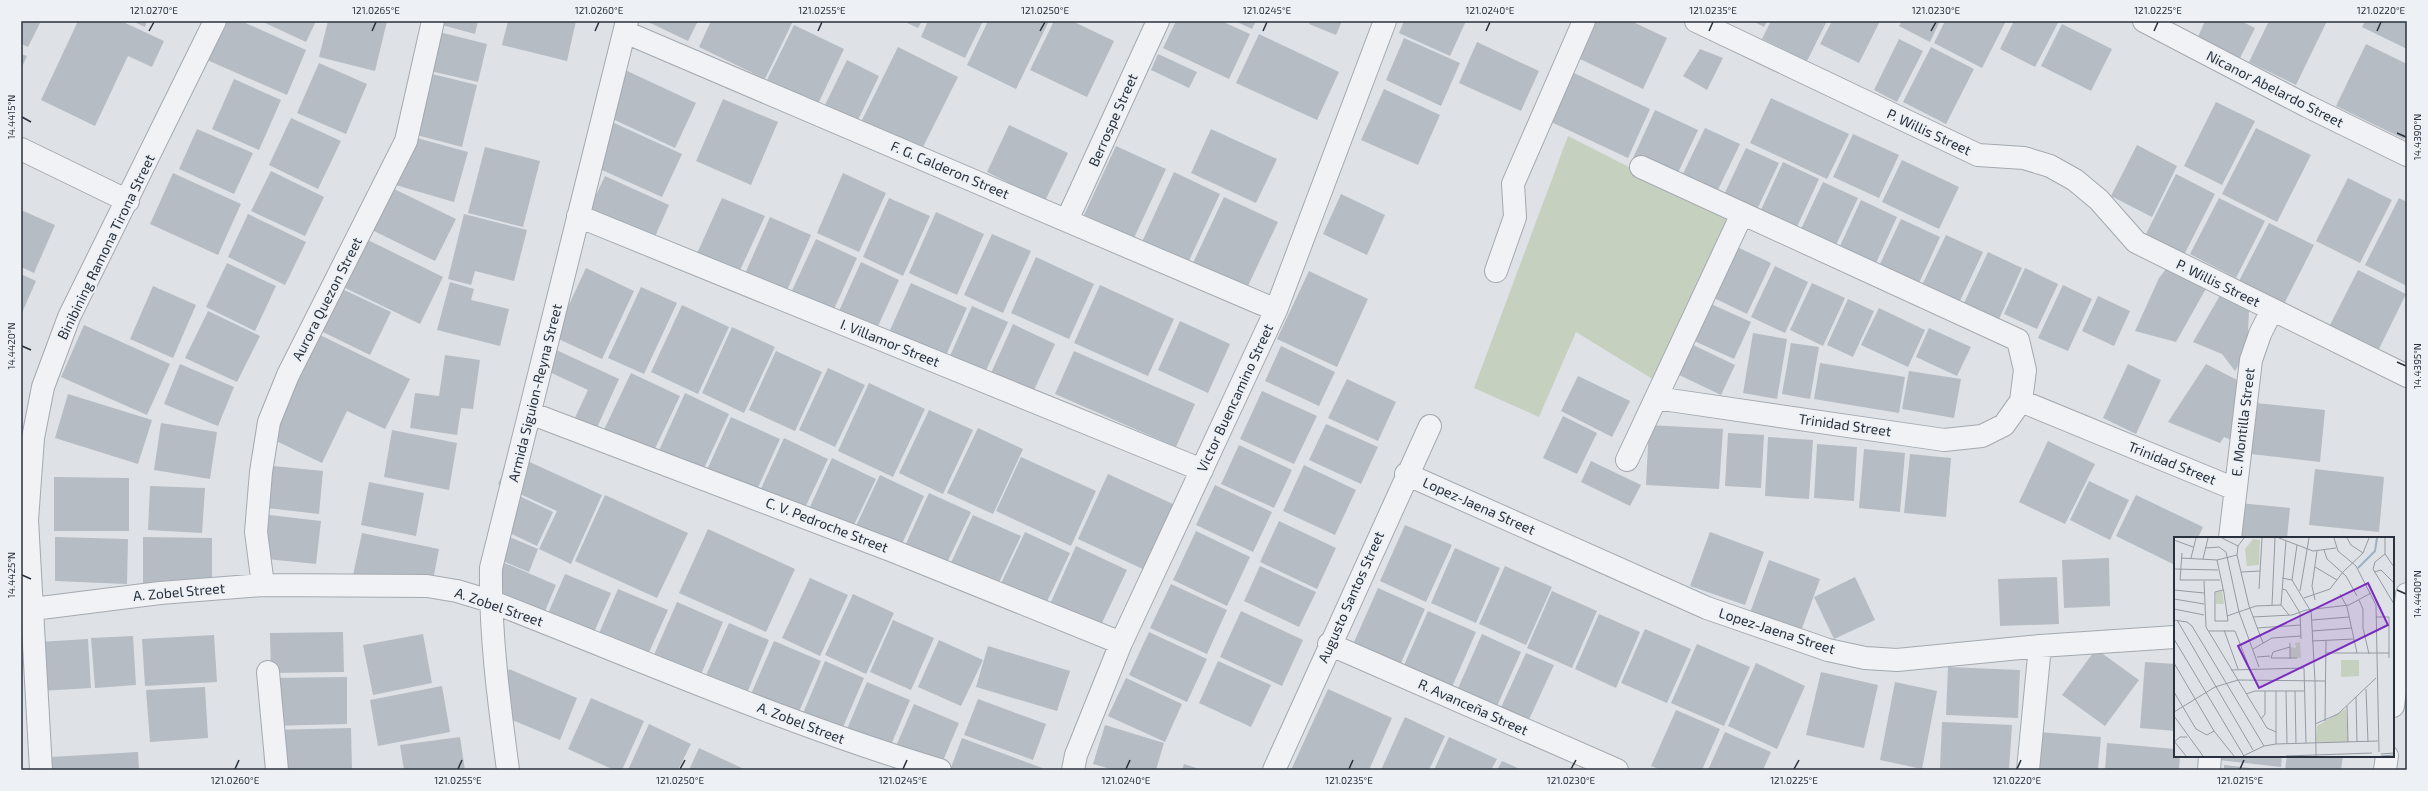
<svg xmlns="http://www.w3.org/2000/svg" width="2428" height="791" font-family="'Exo 2',sans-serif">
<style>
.green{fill:#c5d0bf}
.building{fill:#b5bcc3}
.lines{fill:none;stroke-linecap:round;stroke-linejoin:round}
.minor-casing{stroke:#a4a9b1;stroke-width:24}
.minor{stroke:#f0f2f5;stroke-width:22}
.ticks{fill:none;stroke:#28313d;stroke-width:1.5}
.labels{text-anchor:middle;stroke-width:4;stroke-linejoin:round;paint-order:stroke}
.street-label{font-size:14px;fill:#28313d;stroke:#edf1f5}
.inset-river{fill:none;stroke:#9ab2c6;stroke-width:2}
.inset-road{fill:none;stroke:#959ba3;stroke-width:1}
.view{fill:#7b2cbf;fill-opacity:0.15;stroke:#7b2cbf;stroke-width:2}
.inset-edge{fill:none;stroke:#28313d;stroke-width:2}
.neatline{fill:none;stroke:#28313d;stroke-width:1.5}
.ticks-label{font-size:10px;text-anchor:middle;fill:#28313d}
</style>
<rect width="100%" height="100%" fill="#dee2e7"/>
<path class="green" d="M1568,136L1735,221L1659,383L1576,332L1539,417L1474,388Z"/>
<path class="building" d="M21,21H41L28,47L21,44Z
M78,21H121L164,41L152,67L128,56L95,126L41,100Z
M132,21H147L145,27Z
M224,21H241L306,50L287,95L207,60Z
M261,21H316L306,42Z
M328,21H387L375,71L319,57Z
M427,21H478L475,34Z
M508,21H576L567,61L502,45Z
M646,21H698L688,41Z
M711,21H793L765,79L699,47Z
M903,21H922L918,28Z
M928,21H983L965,58L921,37Z
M988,21H1049L1016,89L967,65Z
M1054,21H1072L1114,41L1087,97L1030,70Z
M1176,21H1221L1250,34L1229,79L1163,48Z
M1235,21H1256L1252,29Z
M1311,21H1342L1336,35L1309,24Z
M1404,21H1466L1450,56L1399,33Z
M1596,21H1631L1667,38L1643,89L1578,58Z
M1753,21H1767L1764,27Z
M1771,21H1827L1807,61L1762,39Z
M1832,21H1880L1859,63L1820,44Z
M1902,21H1940L1930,42L1899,26Z
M1945,21H2006L1982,68L1934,43Z
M2014,21H2059L2035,67L2000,49Z
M2205,21H2241L2255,28L2239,60L2197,39Z
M2269,21H2327L2296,85L2249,62Z
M2365,21H2407V49L2362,27Z
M2062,24L2112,49L2091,91L2041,66Z
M794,25L844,49L818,104L767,80Z
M427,29L487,44L478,82L417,68Z
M1259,34L1339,72L1317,120L1236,83Z
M1404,38L1460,63L1441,106L1386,80Z
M1899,39L1923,51L1897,102L1874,90Z
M1477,42L1539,71L1521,111L1459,83Z
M2366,44L2407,64V134L2404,139L2336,106Z
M898,47L958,77L920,153L860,124Z
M1931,47L1974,69L1946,124L1903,102Z
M1700,49L1723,58L1707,90L1683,76Z
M21,54L27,56L21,69Z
M1158,54L1197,72L1189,88L1151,70Z
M847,60L879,76L858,120L825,105Z
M319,63L367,84L346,134L297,113Z
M625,70L696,103L675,148L604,115Z
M420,71L477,85L462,147L405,132Z
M1572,72L1650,109L1628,158L1549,121Z
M234,79L281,100L259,150L212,129Z
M1384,89L1440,115L1418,165L1361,140Z
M1771,98L1849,134L1827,179L1750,143Z
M723,99L778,122L751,185L696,161Z
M2216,102L2255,121L2222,185L2184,166Z
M1655,110L1698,130L1676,177L1633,158Z
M291,118L341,141L318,189L269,165Z
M612,122L682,154L662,197L593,166Z
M1009,125L1068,153L1045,201L987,172Z
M1705,128L1740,144L1715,196L1680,180Z
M2256,128L2311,155L2277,222L2222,194Z
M197,129L253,153L234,194L179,169Z
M1211,129L1277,159L1256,203L1191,173Z
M1853,134L1899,155L1879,198L1833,177Z
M406,135L468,152L454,202L392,184Z
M2137,145L2177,166L2152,217L2111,196Z
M1116,146L1166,169L1134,238L1084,215Z
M485,147L540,161L523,227L468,213Z
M1746,148L1779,163L1754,216L1721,201Z
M1902,160L1959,187L1939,229L1882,202Z
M1783,162L1819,179L1796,229L1760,212Z
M271,171L324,197L305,236L251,211Z
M1174,172L1220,194L1187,265L1141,244Z
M173,173L241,204L218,255L150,224Z
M843,173L886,193L859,252L817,233Z
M2176,174L2215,194L2184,255L2145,236Z
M605,176L669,205L653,241L588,212Z
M2348,178L2392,200L2360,263L2316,241Z
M1823,182L1858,198L1836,245L1801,229Z
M390,187L456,219L435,261L370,229Z
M1341,194L1385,215L1367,255L1323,234Z
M1224,197L1278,222L1246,290L1192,265Z
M722,198L765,216L736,279L694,260Z
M889,198L930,216L903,276L863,257Z
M2219,198L2265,221L2236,278L2190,254Z
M2399,198L2407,202V286L2365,265Z
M1861,200L1897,217L1876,263L1840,246Z
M21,210L55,225L34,273L21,267Z
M936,212L984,234L957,295L909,273Z
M248,214L306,242L285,285L228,257Z
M464,214L527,230L514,281L475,271L471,285L448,279Z
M770,217L811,235L785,295L744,276Z
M1901,219L1940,237L1919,283L1880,264Z
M2269,223L2314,245L2284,304L2239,281Z
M992,234L1031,251L1003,313L964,295Z
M1946,235L1983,252L1959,303L1922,285Z
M366,239L443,277L420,324L343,287Z
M816,239L857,258L830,318L788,299Z
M1735,246L1771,263L1747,314L1712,297Z
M1988,252L2022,268L1999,319L1964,303Z
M1036,257L1094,284L1069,339L1011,313Z
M861,262L899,280L873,337L835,320Z
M227,263L276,286L255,331L206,307Z
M1775,266L1808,282L1785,333L1751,317Z
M586,268L634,291L602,359L554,337Z
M2025,268L2058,284L2037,329L2004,314Z
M2166,269L2208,285L2176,342L2135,331L2159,278Z
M2358,270L2406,294L2379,349L2330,325Z
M1309,271L1368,299L1337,367L1277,339Z
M21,274L36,281L21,315Z
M450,282L474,289L471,300L509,309L500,346L437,330Z
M911,283L967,308L939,371L883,346Z
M1812,283L1845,298L1823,346L1790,330Z
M1100,285L1174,319L1148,376L1074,343Z
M2063,285L2092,299L2068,351L2038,338Z
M153,286L196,305L173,358L130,339Z
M641,287L677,303L644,374L608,358Z
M342,289L391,312L370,355L321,331Z
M2222,292L2249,311L2247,352L2235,371L2222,354L2193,342Z
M2098,296L2130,311L2114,346L2082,331Z
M1848,299L1874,311L1853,357L1827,345Z
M1709,303L1751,322L1734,359L1692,340Z
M682,305L729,327L698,394L651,372Z
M972,306L1008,322L978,388L943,372Z
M1879,308L1925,330L1908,367L1861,345Z
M208,311L260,336L237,382L185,358Z
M1180,321L1230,344L1208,393L1158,370Z
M1013,324L1055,344L1025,410L983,391Z
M84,325L170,364L147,415L61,377Z
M732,327L775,347L744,413L702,393Z
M1929,328L1971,347L1957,376L1916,357Z
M1753,333L1787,339L1777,399L1743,393Z
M320,335L410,379L385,429L347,411L322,463L270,438Z
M1689,343L1735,365L1721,395L1675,373Z
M1791,343L1819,347L1810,399L1782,394Z
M1281,346L1335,372L1319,406L1265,381Z
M552,348L619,379L595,432L573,422L588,390L543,369Z
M776,351L822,372L795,431L749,410Z
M1074,351L1195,404L1176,447L1055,394Z
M445,355L480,360L473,409L461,408L457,435L410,428L415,393L439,396Z
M1820,363L1905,377L1899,413L1814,399Z
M180,364L234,387L218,426L164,404Z
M2128,364L2161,380L2136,434L2103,418Z
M2206,364L2243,383L2234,441L2224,437L2220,443L2168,422Z
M828,368L865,385L835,447L799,430Z
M1909,371L1961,379L1954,418L1902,409Z
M631,373L680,396L650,459L601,436Z
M1578,376L1630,401L1612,437L1561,411Z
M1347,379L1396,402L1378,441L1328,418Z
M869,383L925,409L893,477L838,451Z
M1262,391L1317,416L1294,464L1240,439Z
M685,393L729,414L700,477L656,457Z
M68,394L152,420L138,464L55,438Z
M2256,403L2325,410L2320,462L2251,454Z
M929,410L973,430L943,494L899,473Z
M1563,416L1597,433L1577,474L1543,458Z
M731,417L780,439L750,505L701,483Z
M161,423L217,432L210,479L154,470Z
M1326,424L1378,447L1361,484L1309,460Z
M1649,425L1723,429L1719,489L1646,485Z
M978,428L1023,449L993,514L947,493Z
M392,430L457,443L449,490L384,477Z
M1728,433L1764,435L1761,488L1725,486Z
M1768,437L1813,440L1809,499L1765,496Z
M784,438L828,459L803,512L760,491Z
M2048,441L2095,464L2065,524L2019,502Z
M1817,444L1857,447L1854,501L1814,498Z
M1239,445L1292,470L1274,508L1221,484Z
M1864,449L1905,453L1900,512L1859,508Z
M512,454L602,495L571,564L539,549L557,511L498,484Z
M1910,454L1951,458L1946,517L1904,513Z
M1021,457L1096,491L1071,546L996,511Z
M832,458L876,479L852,529L809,509Z
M1591,461L1641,485L1630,506L1581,482Z
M263,465L323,471L319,514L258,507Z
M1304,465L1356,490L1335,535L1283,511Z
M2315,469L2384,477L2379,532L2309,525Z
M1108,474L1175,505L1145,570L1078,539Z
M880,475L924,496L901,546L856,526Z
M54,477L129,478V531H54Z
M2089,481L2129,500L2110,540L2070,520Z
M369,482L424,493L416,536L361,525Z
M1215,485L1272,512L1253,552L1196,525Z
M150,486L205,488L202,533L148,530Z
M509,491L553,512L537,546L493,525Z
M929,493L971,512L945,567L904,548Z
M605,495L688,533L657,598L575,561Z
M2136,495L2203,527L2198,538H2175V565L2116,536Z
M2239,503L2290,508L2287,538H2235Z
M261,514L321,521L316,564L257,558Z
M973,515L1021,536L995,591L948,569Z
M1279,521L1336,548L1317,589L1260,562Z
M1405,525L1452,545L1426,602L1380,581Z
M708,529L795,569L766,632L679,593Z
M1196,531L1250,557L1227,606L1173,580Z
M1025,532L1070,553L1042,612L997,592Z
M1710,532L1764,552L1745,605L1690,586Z
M362,533L439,549L431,591L353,575Z
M500,533L538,549L529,572L491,556Z
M55,537L128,539L127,584L55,581Z
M143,537L212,538V587L143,586Z
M1076,546L1127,570L1100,627L1050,604Z
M1455,548L1500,568L1476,623L1431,603Z
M491,557L556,585L537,630L472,603Z
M2109,558L2110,606L2064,608L2062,560Z
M1769,560L1820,579L1801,631L1750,613Z
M1260,566L1316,592L1299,627L1244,601Z
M1505,566L1552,587L1526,645L1479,624Z
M565,574L611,593L589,644L543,625Z
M1855,577L1875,620L1834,639L1814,597Z
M2057,577L2059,624L2000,626L1998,579Z
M810,578L848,595L820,656L782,638Z
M1171,584L1227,610L1207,654L1150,628Z
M1378,588L1425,609L1397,672L1350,651Z
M618,589L668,610L646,659L597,638Z
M1552,591L1597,611L1572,668L1527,648Z
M853,594L894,613L866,674L825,655Z
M677,602L723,622L697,684L650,664Z
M1241,611L1303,640L1282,686L1220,657Z
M1428,611L1476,632L1448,696L1400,674Z
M1599,614L1640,632L1616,688L1575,669Z
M893,620L934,638L911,690L870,672Z
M729,623L769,640L745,698L704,680Z
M1645,629L1691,649L1667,703L1621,683Z
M343,632L344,672L271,673L270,633Z
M1149,632L1207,659L1187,702L1129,675Z
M423,634L432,683L373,695L363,645Z
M1482,634L1521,652L1494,713L1455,695Z
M214,635L217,682L145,686L142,639Z
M133,636L136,685L95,688L91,638Z
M88,639L91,688L42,691L39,642Z
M939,640L983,660L961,706L918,687Z
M774,641L821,661L795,721L748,701Z
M1697,644L1750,667L1724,726L1671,703Z
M988,646L1070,671L1057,711L976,687Z
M2096,649L2139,680L2105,726L2062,695Z
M1526,653L1554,665L1526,726L1498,714Z
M825,661L864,678L837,741L798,725Z
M1218,661L1271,685L1251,727L1199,703Z
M2145,662L2175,664V731L2140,728Z
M1756,663L1805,686L1777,749L1728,726Z
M1948,667L2020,670L2018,718L1946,715Z
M509,669L577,698L560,740L491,711Z
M1821,672L1878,685L1864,748L1806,735Z
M347,677V724L268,726L267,678Z
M1126,678L1182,704L1165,742L1108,716Z
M867,682L910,700L885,759L842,741Z
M1895,682L1937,691L1922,769L1880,760Z
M442,686L450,732L378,746L370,700Z
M205,687L208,738L150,742L146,690Z
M1328,689L1392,718L1369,770H1291Z
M591,698L644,721L622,770H614L568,749Z
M978,699L1046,724L1033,760L964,735Z
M914,704L959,723L939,770L891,758Z
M1676,710L1720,729L1702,770H1661L1651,766Z
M1405,717L1445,736L1429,770H1381Z
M1942,722L2012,725L2009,770L1940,768Z
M649,724L691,744L678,770H628Z
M1105,725L1164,743L1156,770H1114L1093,764Z
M351,728L352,770H271L270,730Z
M1725,732L1771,752L1763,770H1708Z
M2039,732L2101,737L2098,770H2036Z
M460,737L465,770H404L400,745Z
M1449,737L1497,759L1491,770H1434Z
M962,738L1042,768L1041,770H950Z
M2107,743L2175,749V756H2180L2179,770H2105Z
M699,748L746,770H689Z
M138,752L139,770H52L51,757Z
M2220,756H2282L2281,767L2219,760Z
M2287,756H2343L2341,770H2285Z
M1502,761L1522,770H1497Z
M1184,764L1202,770H1182Z
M2224,765L2259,769V770H2224Z"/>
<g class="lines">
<defs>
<path id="minor" d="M1696,21L1978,155L2024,158L2050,166L2075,180L2099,200L2136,242L2407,376
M2144,21L2307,106L2407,155
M625,32L1276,310
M21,149L128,201
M1641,167L2018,340L2025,370L2021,401L2004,425L1982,436L1944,440L1656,398
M578,216L1202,470
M1067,220L1158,21
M1496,271L1515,217L1513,184L1584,21
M2021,401L2235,489
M530,413L893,551L1121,643
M1627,460L1742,214
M1406,474L1707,608L1828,650L1865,658L1897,660L2040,646L2175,637
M2230,538L2251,360L2260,334L2272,310
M263,585L256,532L261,472L269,422L288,375L406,141L433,21
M33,609L160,593L263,585L427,586L457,591L490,601C639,659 787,724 940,770
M1329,644L1617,770
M268,672L277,770
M2393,706L2407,594
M41,770L27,520L33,438L43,387L69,317L215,21
M508,770C499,702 490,636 491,568L627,21
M1073,770L1076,755L1121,643L1276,310L1385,21
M1274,770L1430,426
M2028,770L2040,646
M2209,770L2210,756
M2385,770L2387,756"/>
</defs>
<use href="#minor" class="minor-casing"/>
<use href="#minor" class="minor"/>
</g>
<path class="ticks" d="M149,31L154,22M372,31L376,22M595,31L599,22M818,31L822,22M1040,31L1045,22M1263,31L1267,22M1486,31L1490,22M1709,31L1713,22M1931,31L1936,22M2154,31L2158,22M2377,31L2381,22M22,117L31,122M2397,133L2406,137M22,346L31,350M2397,362L2406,366M22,575L31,579M2397,590L2406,594M235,769L239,760M458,769L462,760M680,769L685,760M903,769L907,760M1126,769L1130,760M1349,769L1353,760M1571,769L1576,760M1794,769L1799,760M2017,769L2021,760M2240,769L2244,760"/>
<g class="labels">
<g class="street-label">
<text transform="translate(2275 89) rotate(27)" y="5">Nicanor Abelardo Street</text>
<text transform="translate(1113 120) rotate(-66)" y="5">Berrospe Street</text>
<text transform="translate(1929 132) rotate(25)" y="5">P. Willis Street</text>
<text transform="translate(950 170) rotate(23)" y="5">F. G. Calderon Street</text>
<text transform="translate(106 247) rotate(-64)" y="5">Binibining Ramona Tirona Street</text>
<text transform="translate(2218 283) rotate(26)" y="5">P. Willis Street</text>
<text transform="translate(327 299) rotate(-63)" y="5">Aurora Quezon Street</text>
<text transform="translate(890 343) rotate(22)" y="5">I. Villamor Street</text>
<text transform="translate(535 393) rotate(-76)" y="5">Armida Siguion-Reyna Street</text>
<text transform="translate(1235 398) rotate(-65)" y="5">Victor Buencamino Street</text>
<text transform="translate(2243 422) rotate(-83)" y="5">E. Montilla Street</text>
<text transform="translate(1845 425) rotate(8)" y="5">Trinidad Street</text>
<text transform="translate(2172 463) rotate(22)" y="5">Trinidad Street</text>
<text transform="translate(1479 506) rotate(24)" y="5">Lopez-Jaena Street</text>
<text transform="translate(827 525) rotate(21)" y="5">C. V. Pedroche Street</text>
<text transform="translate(179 592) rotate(-5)" y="5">A. Zobel Street</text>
<text transform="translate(1351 597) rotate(-66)" y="5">Augusto Santos Street</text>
<text transform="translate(499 607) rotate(19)" y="5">A. Zobel Street</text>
<text transform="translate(1777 631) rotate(18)" y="5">Lopez-Jaena Street</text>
<text transform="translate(1473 707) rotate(24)" y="5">R. Avanceña Street</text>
<text transform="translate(801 723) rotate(21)" y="5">A. Zobel Street</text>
</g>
</g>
<g transform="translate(2174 537)">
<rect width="220" height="220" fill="#dee2e7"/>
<path d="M79,2L86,3L85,28L73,29L71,12ZM48,54L50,67H42V55ZM126,105L127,121H116V110L122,111L121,106ZM167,123H185V139L167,140ZM172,172L174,205H142L143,189Z" fill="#c5d0bf"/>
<path class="inset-river" d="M184,31L201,14L203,1"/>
<path class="inset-road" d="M48,1L64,9M70,1L64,9L63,18L75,69L89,106M105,1L139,14L162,11M160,1L164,14L182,29L202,68L205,215M173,1L177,8L189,16M211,1V17L220,30M0,3L19,10M31,11L45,10L52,15L65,75L85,130M150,13L153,22L172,39L183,59M8,16L6,43H46M211,17L201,25L199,32L220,67M7,21L43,23L63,18M17,21L22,1M29,22L34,1M43,23L50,56L54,84H41V55L49,53M141,30L163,43M0,32L44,33M67,35L86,34M200,35L207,33L220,46M108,41L118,43L136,73M118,43L123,8M30,44L32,90L93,191L102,195M85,52L88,1M108,52L112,53L126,76L127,102M0,53L30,56M126,54L135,1M166,57L173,70L183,116M130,61L156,52L169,35L189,16L195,1M0,62L30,67M141,63L138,49L143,14M185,63L189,72V91L195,117M98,68L101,1M107,68L112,4M0,72L30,78M137,72L141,144L142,219M53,79L82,69L107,68L115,78M79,80L118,78L132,73L175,68L197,56M202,80H215V121M0,83L13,85L18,89L90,209M3,83L79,213M138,83L175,80M83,91L127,88M50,93L64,132M35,94H61L75,130M138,94L178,91M0,102L70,219M138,104L180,102M116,106V122M116,110L99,115L97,121H123M79,112L98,101L127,99M152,116H215M83,120L96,119M0,126L40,194L60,219M57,133L130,131L132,206M220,142V168M192,152L194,205M102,154V207M112,154L113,207M121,154L122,207M0,155L22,192L33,198L40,194M72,157L81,154H130M182,160L183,205M173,169L174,205M0,175L41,150L64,143L151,144M0,179L29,219M87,182L91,177V154M151,184L152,104M141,187L164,177L202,141M0,204L12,219M0,205L6,200H13M207,217L220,216M69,219L90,209L102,207L204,204M112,219L198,216M207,219L220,218"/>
<path class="view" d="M194,46L214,88L85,151L64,109Z"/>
<rect width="220" height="220" class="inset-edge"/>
</g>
<rect width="2428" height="791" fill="none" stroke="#edf1f5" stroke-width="44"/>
<rect x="22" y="22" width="2384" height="747" class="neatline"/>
<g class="ticks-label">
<text x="154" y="14">121.0270°E</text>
<text x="376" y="14">121.0265°E</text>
<text x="599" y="14">121.0260°E</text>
<text x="822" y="14">121.0255°E</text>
<text x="1045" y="14">121.0250°E</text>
<text x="1267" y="14">121.0245°E</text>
<text x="1490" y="14">121.0240°E</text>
<text x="1713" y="14">121.0235°E</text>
<text x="1936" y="14">121.0230°E</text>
<text x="2158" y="14">121.0225°E</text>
<text x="2381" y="14">121.0220°E</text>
<text transform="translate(11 117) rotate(-90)" y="4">14.4415°N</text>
<text transform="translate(2417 137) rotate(-90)" y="4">14.4390°N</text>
<text transform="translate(11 346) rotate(-90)" y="4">14.4420°N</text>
<text transform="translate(2417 366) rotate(-90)" y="4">14.4395°N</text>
<text transform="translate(11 575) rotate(-90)" y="4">14.4425°N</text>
<text transform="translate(2417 594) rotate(-90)" y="4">14.4400°N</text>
<text x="235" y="784">121.0260°E</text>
<text x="458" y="784">121.0255°E</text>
<text x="680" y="784">121.0250°E</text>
<text x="903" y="784">121.0245°E</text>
<text x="1126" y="784">121.0240°E</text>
<text x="1349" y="784">121.0235°E</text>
<text x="1571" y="784">121.0230°E</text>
<text x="1794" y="784">121.0225°E</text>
<text x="2017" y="784">121.0220°E</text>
<text x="2240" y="784">121.0215°E</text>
</g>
</svg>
